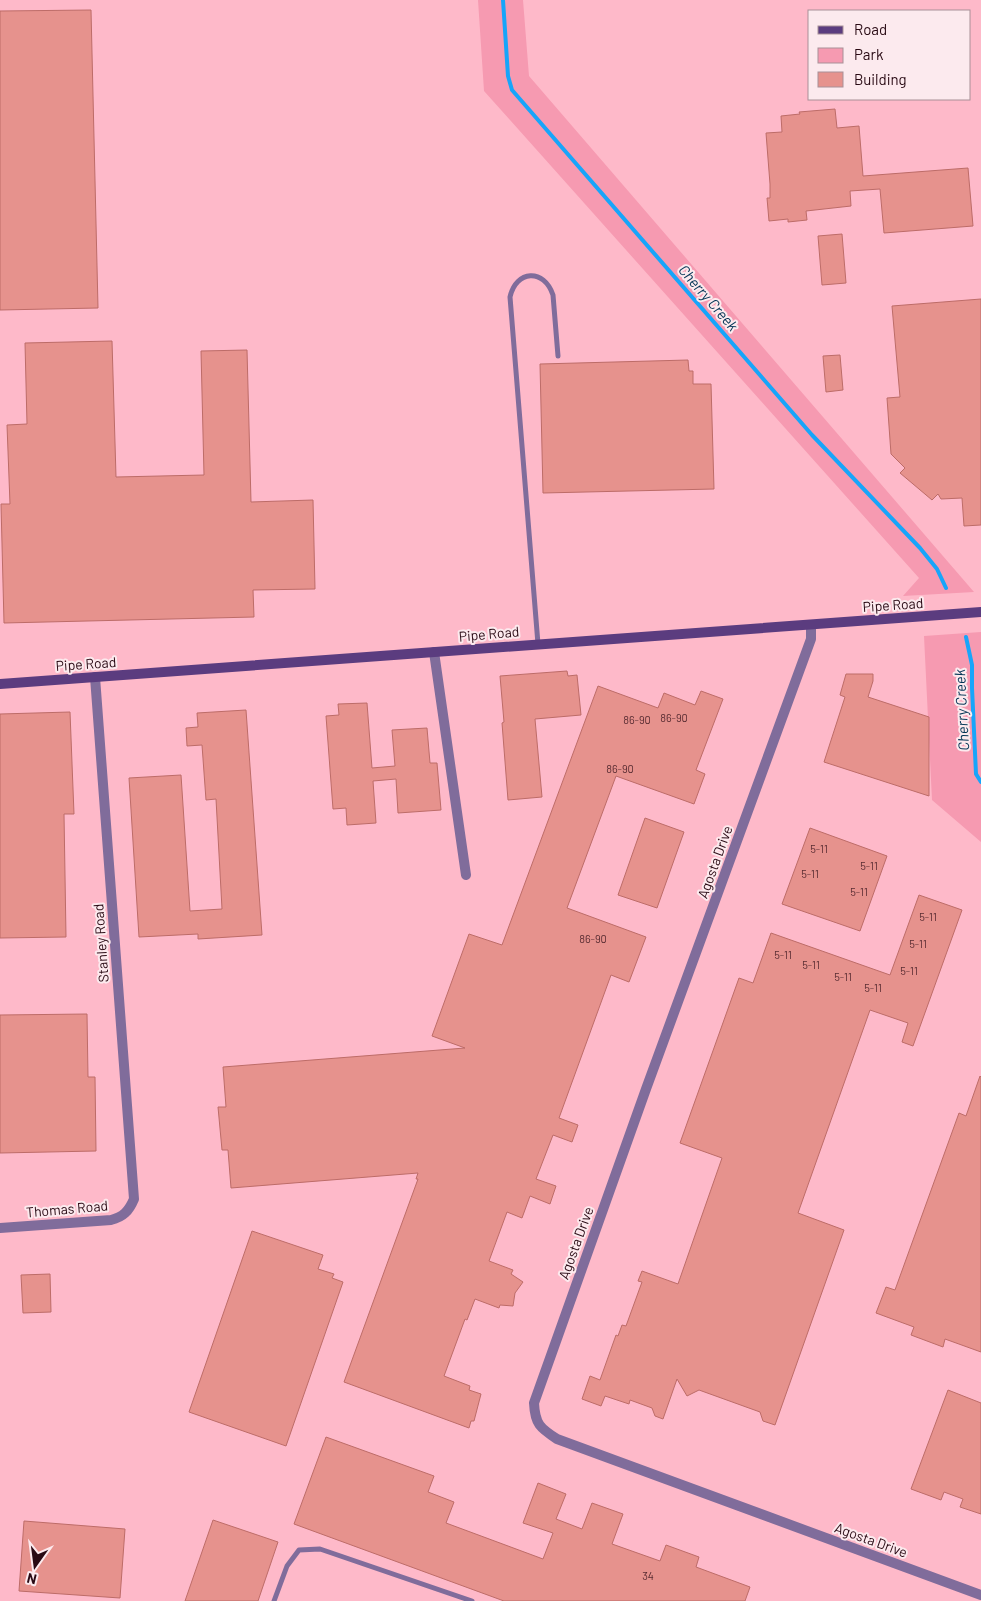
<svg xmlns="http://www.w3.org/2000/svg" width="981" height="1601" font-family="Barlow,sans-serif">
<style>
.green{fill:#f69ab1}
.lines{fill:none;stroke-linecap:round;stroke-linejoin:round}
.stream{stroke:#17a5fa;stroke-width:4}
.building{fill:#e6928d;stroke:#bd6c68}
.lane{stroke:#806c9b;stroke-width:5}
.street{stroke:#806c9b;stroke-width:10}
.secondary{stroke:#5b3c7f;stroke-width:10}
.labels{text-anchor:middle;stroke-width:4;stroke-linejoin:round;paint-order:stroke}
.number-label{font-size:11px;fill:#582c32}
.street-label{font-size:14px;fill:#290a14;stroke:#fceaee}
.water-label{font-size:15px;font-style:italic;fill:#003354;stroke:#fceaee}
</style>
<rect width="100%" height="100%" fill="#feb9c9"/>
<path class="green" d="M478,0H523L529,76L974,592L903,596L919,578L484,91Z
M981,632V842L932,800L924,636Z"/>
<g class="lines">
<path class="stream" d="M503,0L508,76L512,90L812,435L920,548L937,569L946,588
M966,637L972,665V688L976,774L981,782"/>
</g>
<path class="building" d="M91,10L98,308L0,310V11Z
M835,109L837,128L859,126L863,176L968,168L973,226L884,233L880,189L850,191L851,206L806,211L807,220L788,222V219L769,221L767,198H770V184L766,133L782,132L781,116L800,114L799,112Z
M842,234L846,283L822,285L818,236Z
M981,299V525L964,526L962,498L941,499L938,494L932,500L900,473L905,468L891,454L887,398L900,397L892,306Z
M112,341L116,477L204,475L201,351L247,350L251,502L313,500L315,589L253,590L254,617L4,623L1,504H10L7,425L27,424L25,343Z
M840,355L843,390L826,392L823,356Z
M688,360L689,371H693V384H711L714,489L543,493L540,364Z
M567,671L568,676L577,675L581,715L535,719L542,797L508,800L502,723L504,722L500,676Z
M846,674H873V681L868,697L929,717V796L824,762L845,697L840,695Z
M598,686L658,708L664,693L695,705L701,691L723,699L696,770L705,774L694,804L616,776L567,908L646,937L629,982L611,975L559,1118L578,1125L572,1142L553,1135L536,1179L556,1186L550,1204L530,1196L522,1218L507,1212L489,1261L513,1270L511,1274L523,1282L515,1293L513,1306L500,1305L499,1308L475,1299L467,1320L465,1319L444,1376L470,1386L469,1390L481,1394L474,1421H471L469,1428L344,1382L418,1179H416L418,1173L231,1188L228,1150H222L218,1107H226L223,1067L465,1048L432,1036L469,934L502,945Z
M367,703L372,768L395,766L392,730L427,728L430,763H437L441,810L398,813L396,779L373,781L376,823L347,825L346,808L333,809L326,716L339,715L338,704Z
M246,710L262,935L198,939V934L139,937L129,778L181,775L190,911L222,909L216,799L206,800L202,745L187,746L186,728L198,727L197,713Z
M70,712L74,814H64L66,937L0,938V714Z
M645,818L684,832L657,908L618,895Z
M810,828L887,856L860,931L782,904Z
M919,895L962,910L913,1046L902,1042L908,1023L870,1010L798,1213L844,1230L775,1425L763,1421L760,1412L699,1390L687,1396L677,1379L663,1419L655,1416L652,1408L630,1400L629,1404L605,1396L601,1406L582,1399L590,1376L600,1380L616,1335L618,1336L622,1325L626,1326L642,1282L638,1281L642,1271L678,1284L722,1158L680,1143L739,978L753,983L771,933L890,975Z
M87,1014L88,1077H95L96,1151L0,1153V1015Z
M980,1076L981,1077V1352L945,1339L943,1347L911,1335L914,1327L876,1313L886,1287L895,1290L959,1113L966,1116Z
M252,1231L323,1255L318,1269L334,1274L332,1278L343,1282L286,1446L189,1412Z
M50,1274L51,1312L23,1313L21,1275Z
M948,1390L981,1403V1514L960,1507L963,1499L944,1492L941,1500L911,1489Z
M326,1437L434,1476L428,1492L454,1502L446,1523L543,1559L553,1533L523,1523L538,1483L566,1494L556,1519L582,1529L592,1503L623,1514L612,1544L660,1561L666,1545L699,1557L696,1567L750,1587L745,1601H504L294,1524Z
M213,1520L278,1542L258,1601H185Z
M24,1521L125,1529L120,1598L19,1591Z"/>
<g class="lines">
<path class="lane" d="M538,644L510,297C516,270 544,268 553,295L558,356
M274,1601L287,1566L299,1550L320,1549L472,1601"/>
<path class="street" d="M811,625V639L646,1089L534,1403C535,1424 540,1428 557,1439L981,1595
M434,652L466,875
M0,1228L111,1220C123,1217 129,1211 134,1199L95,677"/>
<path class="secondary" d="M0,684L981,612"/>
</g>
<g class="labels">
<g class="number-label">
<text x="674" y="722">86-90</text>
<text x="637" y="724">86-90</text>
<text x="620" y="773">86-90</text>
<text x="819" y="853">5-11</text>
<text x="869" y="870">5-11</text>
<text x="810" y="878">5-11</text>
<text x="859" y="896">5-11</text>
<text x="928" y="921">5-11</text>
<text x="593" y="943">86-90</text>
<text x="918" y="948">5-11</text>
<text x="783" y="959">5-11</text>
<text x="811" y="969">5-11</text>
<text x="909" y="975">5-11</text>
<text x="843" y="981">5-11</text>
<text x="873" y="992">5-11</text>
<text x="648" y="1580">34</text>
</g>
<g class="street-label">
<text transform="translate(893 605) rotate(-4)" y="5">Pipe Road</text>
<text transform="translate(489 634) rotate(-5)" y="5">Pipe Road</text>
<text transform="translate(86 664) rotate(-4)" y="5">Pipe Road</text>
<text transform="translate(715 862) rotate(-70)" y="5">Agosta Drive</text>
<text transform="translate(101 943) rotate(-94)" y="5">Stanley Road</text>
<text transform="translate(67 1209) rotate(-5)" y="5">Thomas Road</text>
<text transform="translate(576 1243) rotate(-70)" y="5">Agosta Drive</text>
<text transform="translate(871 1540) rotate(20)" y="5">Agosta Drive</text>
</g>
<g class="water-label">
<text transform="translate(708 298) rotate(49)" y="5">Cherry Creek</text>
<text transform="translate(962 710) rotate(-93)" y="5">Cherry Creek</text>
</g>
</g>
<rect x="808" y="10" width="162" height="90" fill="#fceaee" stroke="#a89097"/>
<rect x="818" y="26" width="25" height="8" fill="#5b3c7f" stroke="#a89097"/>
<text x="854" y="35" font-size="15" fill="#290a14">Road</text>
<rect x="818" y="48" width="25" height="15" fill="#f69ab1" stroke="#a89097"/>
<text x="854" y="60" font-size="15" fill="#290a14">Park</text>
<rect x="818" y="72" width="25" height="15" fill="#e6928d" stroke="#a89097"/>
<text x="854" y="85" font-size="15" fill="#290a14">Building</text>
<g transform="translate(35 1566) rotate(194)" stroke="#fceaee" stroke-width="4" paint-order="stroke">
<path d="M0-4L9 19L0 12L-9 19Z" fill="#290a14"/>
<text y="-8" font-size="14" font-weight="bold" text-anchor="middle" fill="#290a14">N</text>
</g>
</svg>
